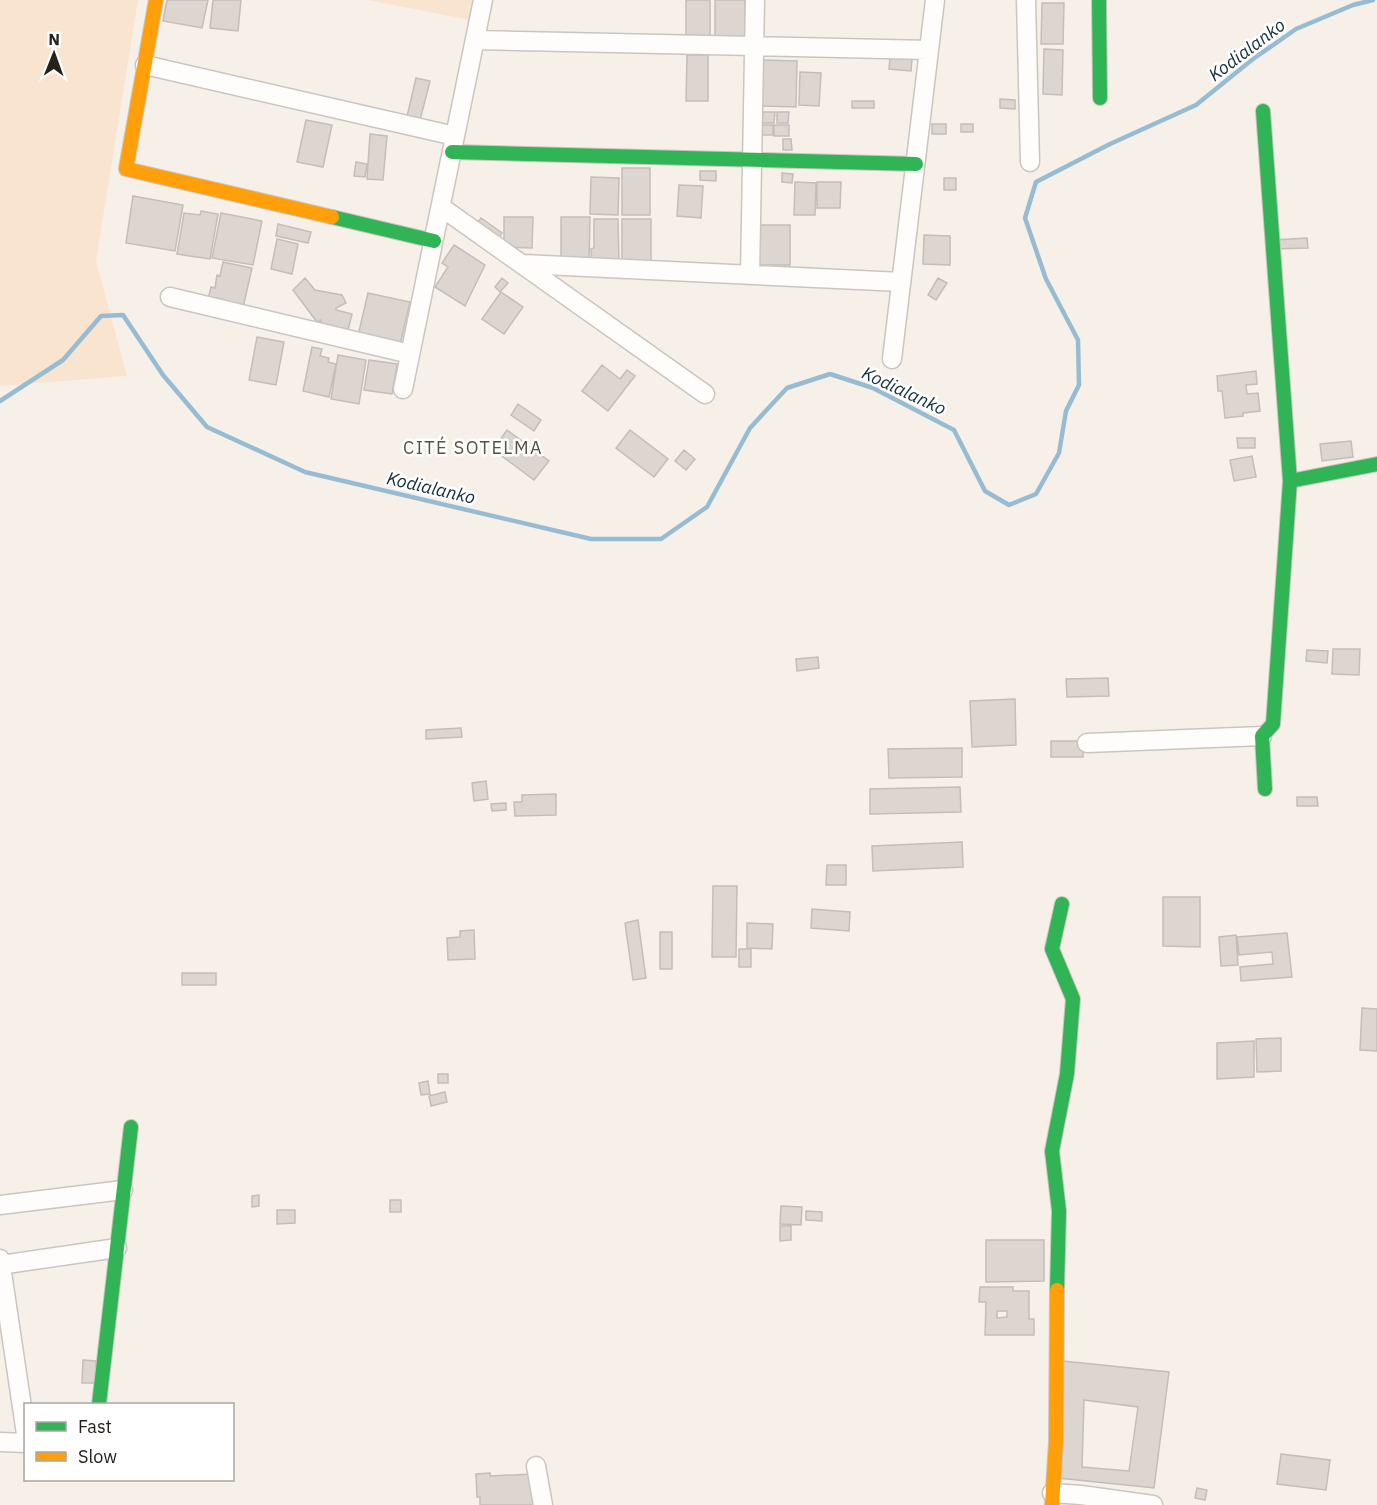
<svg xmlns="http://www.w3.org/2000/svg" width="1377" height="1505" font-family="'IBM Plex Sans',sans-serif">
<style>
.green{fill:#f9e4cf}
.lines{fill:none;stroke-linecap:round;stroke-linejoin:round}
.stream{stroke:#96bcd4;stroke-width:4.5}
.building{fill:#dcd5d0;stroke:#c4bdb9;stroke-width:1.5;fill-rule:evenodd}
.street-casing{stroke:#cac5bf;stroke-width:21}
.fast-casing{stroke:#cac5bf;stroke-width:16}
.slow-casing{stroke:#cac5bf;stroke-width:16}
.street{stroke:#fefdfc;stroke-width:18}
.fast{stroke:#30b455;stroke-width:14}
.slow{stroke:#ff9f0a;stroke-width:14}
.labels{text-anchor:middle;stroke-width:5;stroke-linejoin:round;paint-order:stroke}
.water-label{font-size:18px;font-style:italic;fill:#112c3c;stroke:#fff}
.neighbourhood-label{font-size:18px;letter-spacing:1.5px;fill:#5a4f44;stroke:#fff}
</style>
<rect width="100%" height="100%" fill="#f7f0e8"/>
<path class="green" d="M0,0H138L96,261L127,376L0,386Z
M368,0H475L470,20Z"/>
<g class="lines">
<path class="stream" d="M0,401L63,360L101,316L123,315L163,375L207,427L305,472L591,539H661L707,507L750,428L787,388L830,374L873,388L954,430L985,491L1009,505L1036,494L1059,453L1066,411L1079,385L1078,340L1046,279L1025,218L1036,182L1110,144L1196,105L1253,59L1296,29L1353,5L1373,0"/>
</g>
<path class="building" d="M167,0H208L202,28L163,21Z
M213,0H241L238,31L210,28Z
M686,0H710V43H686Z
M715,0H745V43H715Z
M1042,3H1064L1063,44H1041Z
M1044,49L1063,50L1062,95L1043,94Z
M687,55H708V101H686Z
M890,58L912,59L911,71L889,69Z
M761,60L797,61L796,107L759,106Z
M800,72L821,73L819,106L799,105Z
M416,78L430,81L419,124L406,121Z
M1000,99L1015,100V109L1000,108Z
M852,101H874V108H852Z
M763,112H775L774,123H762Z
M777,112H789L788,123H777Z
M306,120L332,125L323,167L297,162Z
M932,124H946V134H932Z
M961,124H973V132H961Z
M762,125H773V135H762Z
M774,125H789V136H774Z
M370,134L387,136L383,180L367,179Z
M783,139H791L792,150H783Z
M356,162L367,164L365,177L354,176Z
M622,168H650V215H622Z
M700,171H716V181L700,180Z
M782,173L793,174L792,183L782,182Z
M591,177L619,178L618,215L590,214Z
M944,178H956V190H944Z
M795,182L816,183L815,215H794Z
M817,182H841L840,208H817Z
M679,185L703,186L701,218L677,216Z
M133,196L183,205L175,251L126,243Z
M201,211L218,214L210,259L177,254L184,213L200,215Z
M221,213L262,221L253,265L212,258Z
M504,217H533L532,248L504,247Z
M561,217H590L589,262H561Z
M481,218L502,233L495,242L475,226Z
M594,219H618L619,264H592L591,249L594,248Z
M622,219H651V265H622Z
M278,224L311,232L308,243L276,236Z
M758,225H790V265H758Z
M924,235L950,236V265L923,264Z
M1307,238L1308,248L1273,249V240Z
M277,239L298,244L292,274L271,269Z
M454,245L485,265L465,306L435,287L448,267L442,263Z
M223,262L252,268L242,312L207,304L211,287L215,288L217,275L220,276Z
M305,278L315,290L342,295L346,303L336,308V310L352,314L347,334L319,329L321,320L317,322L293,290Z
M502,278L508,283L500,292L495,287Z
M938,278L947,283L936,300L928,295Z
M501,292L523,307L504,334L482,319Z
M368,293L410,302L399,349L357,340Z
M257,337L284,342L276,385L249,380Z
M312,347L322,349L320,356L329,358L328,362L336,364L329,397L303,391Z
M338,355L366,360L359,404L331,399Z
M369,360L397,364L392,394L364,390Z
M602,365L620,379L627,370L635,376L608,411L582,391Z
M1256,371L1257,384L1246,385L1247,394L1258,393L1260,411L1243,413V416L1225,418L1222,391H1218L1217,376Z
M518,404L541,420L534,431L511,415Z
M507,430L549,461L534,480L499,454L505,446L499,441Z
M630,430L668,459L654,477L616,448Z
M1237,438H1255V448H1238Z
M1351,441L1353,457L1322,461L1320,444Z
M684,450L695,459L686,470L675,461Z
M1252,456L1256,477L1234,481L1230,460Z
M1333,649H1360L1359,675L1332,674Z
M1307,650L1328,651L1327,663L1306,661Z
M818,657L819,668L797,671L796,659Z
M1108,678L1109,696L1067,697L1066,679Z
M1015,699L1016,745L972,747L970,701Z
M461,728L462,737L426,739V730Z
M1051,741H1083V757H1051Z
M962,748V777L889,778L888,749Z
M486,781L488,799L474,801L472,783Z
M960,787L961,812L870,814V789Z
M556,794V815L515,816L514,802H522V795Z
M1297,797H1317L1318,806H1297Z
M506,803V810L492,811L491,804Z
M962,842L963,867L873,871L872,846Z
M827,865H846V885H826Z
M713,886H737L736,957H712Z
M1163,897H1200V947L1163,946Z
M812,909L850,912L849,931L811,928Z
M638,920L646,978L633,980L625,923Z
M747,923L773,924L772,949L747,948Z
M474,930L475,959L448,960L447,938L460,937V931Z
M660,932H672V969H660Z
M1287,933L1292,977L1241,981L1240,967L1273,964L1272,952L1239,955L1237,937Z
M1236,935L1238,965L1221,966L1219,937Z
M739,949H751V967H739Z
M182,973H216V985H182Z
M1362,1008L1377,1009V1051L1360,1050Z
M1281,1038V1071L1257,1072L1256,1039Z
M1254,1041V1077L1217,1079V1043Z
M438,1074H448V1083H438Z
M428,1081L430,1094L421,1095L419,1083Z
M445,1092L447,1102L431,1106L429,1096Z
M259,1195V1206L252,1207V1196Z
M390,1200H401V1212H390Z
M781,1206L802,1207L801,1225L780,1224Z
M277,1210H295V1223L277,1224Z
M806,1211L822,1212V1221L806,1220Z
M780,1226H791V1240L780,1241Z
M986,1240H1044V1281L986,1282Z
M980,1287H1013V1291H1029V1319H1034V1335H985L986,1302H979ZM997,1311H1007V1317L997,1318Z
M83,1360L96,1361L95,1383H82Z
M1063,1361L1169,1372L1154,1488L1058,1478ZM1084,1400L1138,1407L1129,1471L1082,1467Z
M1281,1454L1330,1460L1326,1490L1277,1484Z
M490,1473V1476L533,1474L534,1505H480V1497H477L476,1474Z
M1197,1488L1207,1490L1205,1500L1195,1498Z"/>
<g class="lines">
<defs>
<path id="street" d="M1026,0L1030,162
M475,40L929,50
M145,65L455,136
M441,207L705,394
M523,264L901,282
M750,275L755,0
M170,297L410,354
M892,359L935,0
M403,389L483,0
M1087,743L1262,736
M0,1205L123,1190
M0,1259L26,1434
M0,1265L117,1248
M0,1442L26,1443
M536,1466L543,1505
M1052,1493L1081,1495L1153,1505"/>
<path id="fast" d="M1099,0L1100,98
M1263,111L1290,481
M452,152L916,164
M332,217L434,241
M1265,789L1262,736L1273,724L1290,481L1377,464
M1057,1290L1059,1211L1052,1151L1067,1074L1073,999L1052,949L1062,904
M99,1404L131,1127"/>
<path id="slow" d="M156,0L126,169L332,217
M1052,1505L1056,1442L1057,1290"/>
</defs>
<use href="#street" class="street-casing"/>
<use href="#fast" class="fast-casing"/>
<use href="#slow" class="slow-casing"/>
<use href="#street" class="street"/>
<use href="#fast" class="fast"/>
<use href="#slow" class="slow"/>
</g>
<g class="labels">
<g class="water-label">
<text transform="translate(1247 50) rotate(-37)" y="6">Kodialanko</text>
<text transform="translate(904 391) rotate(25)" y="6">Kodialanko</text>
<text transform="translate(431 488) rotate(13)" y="6">Kodialanko</text>
</g>
<g class="neighbourhood-label">
<text x="473" y="454">CITÉ SOTELMA</text>
</g>
</g>
<rect x="24" y="1403" width="210" height="78" fill="#ffffff" stroke="#a8a6a4" stroke-width="1.5"/>
<rect x="36" y="1422" width="30" height="9" fill="#30b455" stroke="#a8a6a4" stroke-width="1.5"/>
<text x="78" y="1433" font-size="18" fill="#25211c">Fast</text>
<rect x="36" y="1452" width="30" height="9" fill="#ff9f0a" stroke="#a8a6a4" stroke-width="1.5"/>
<text x="78" y="1463" font-size="18" fill="#25211c">Slow</text>
<g transform="translate(54 54) rotate(1)" stroke="#ffffff" stroke-width="4.5" paint-order="stroke">
<path d="M0-4.5L10 22L0 15L-10 22Z" fill="#25211c"/>
<text y="-9" font-size="16" font-weight="bold" text-anchor="middle" fill="#25211c">N</text>
</g>
</svg>
